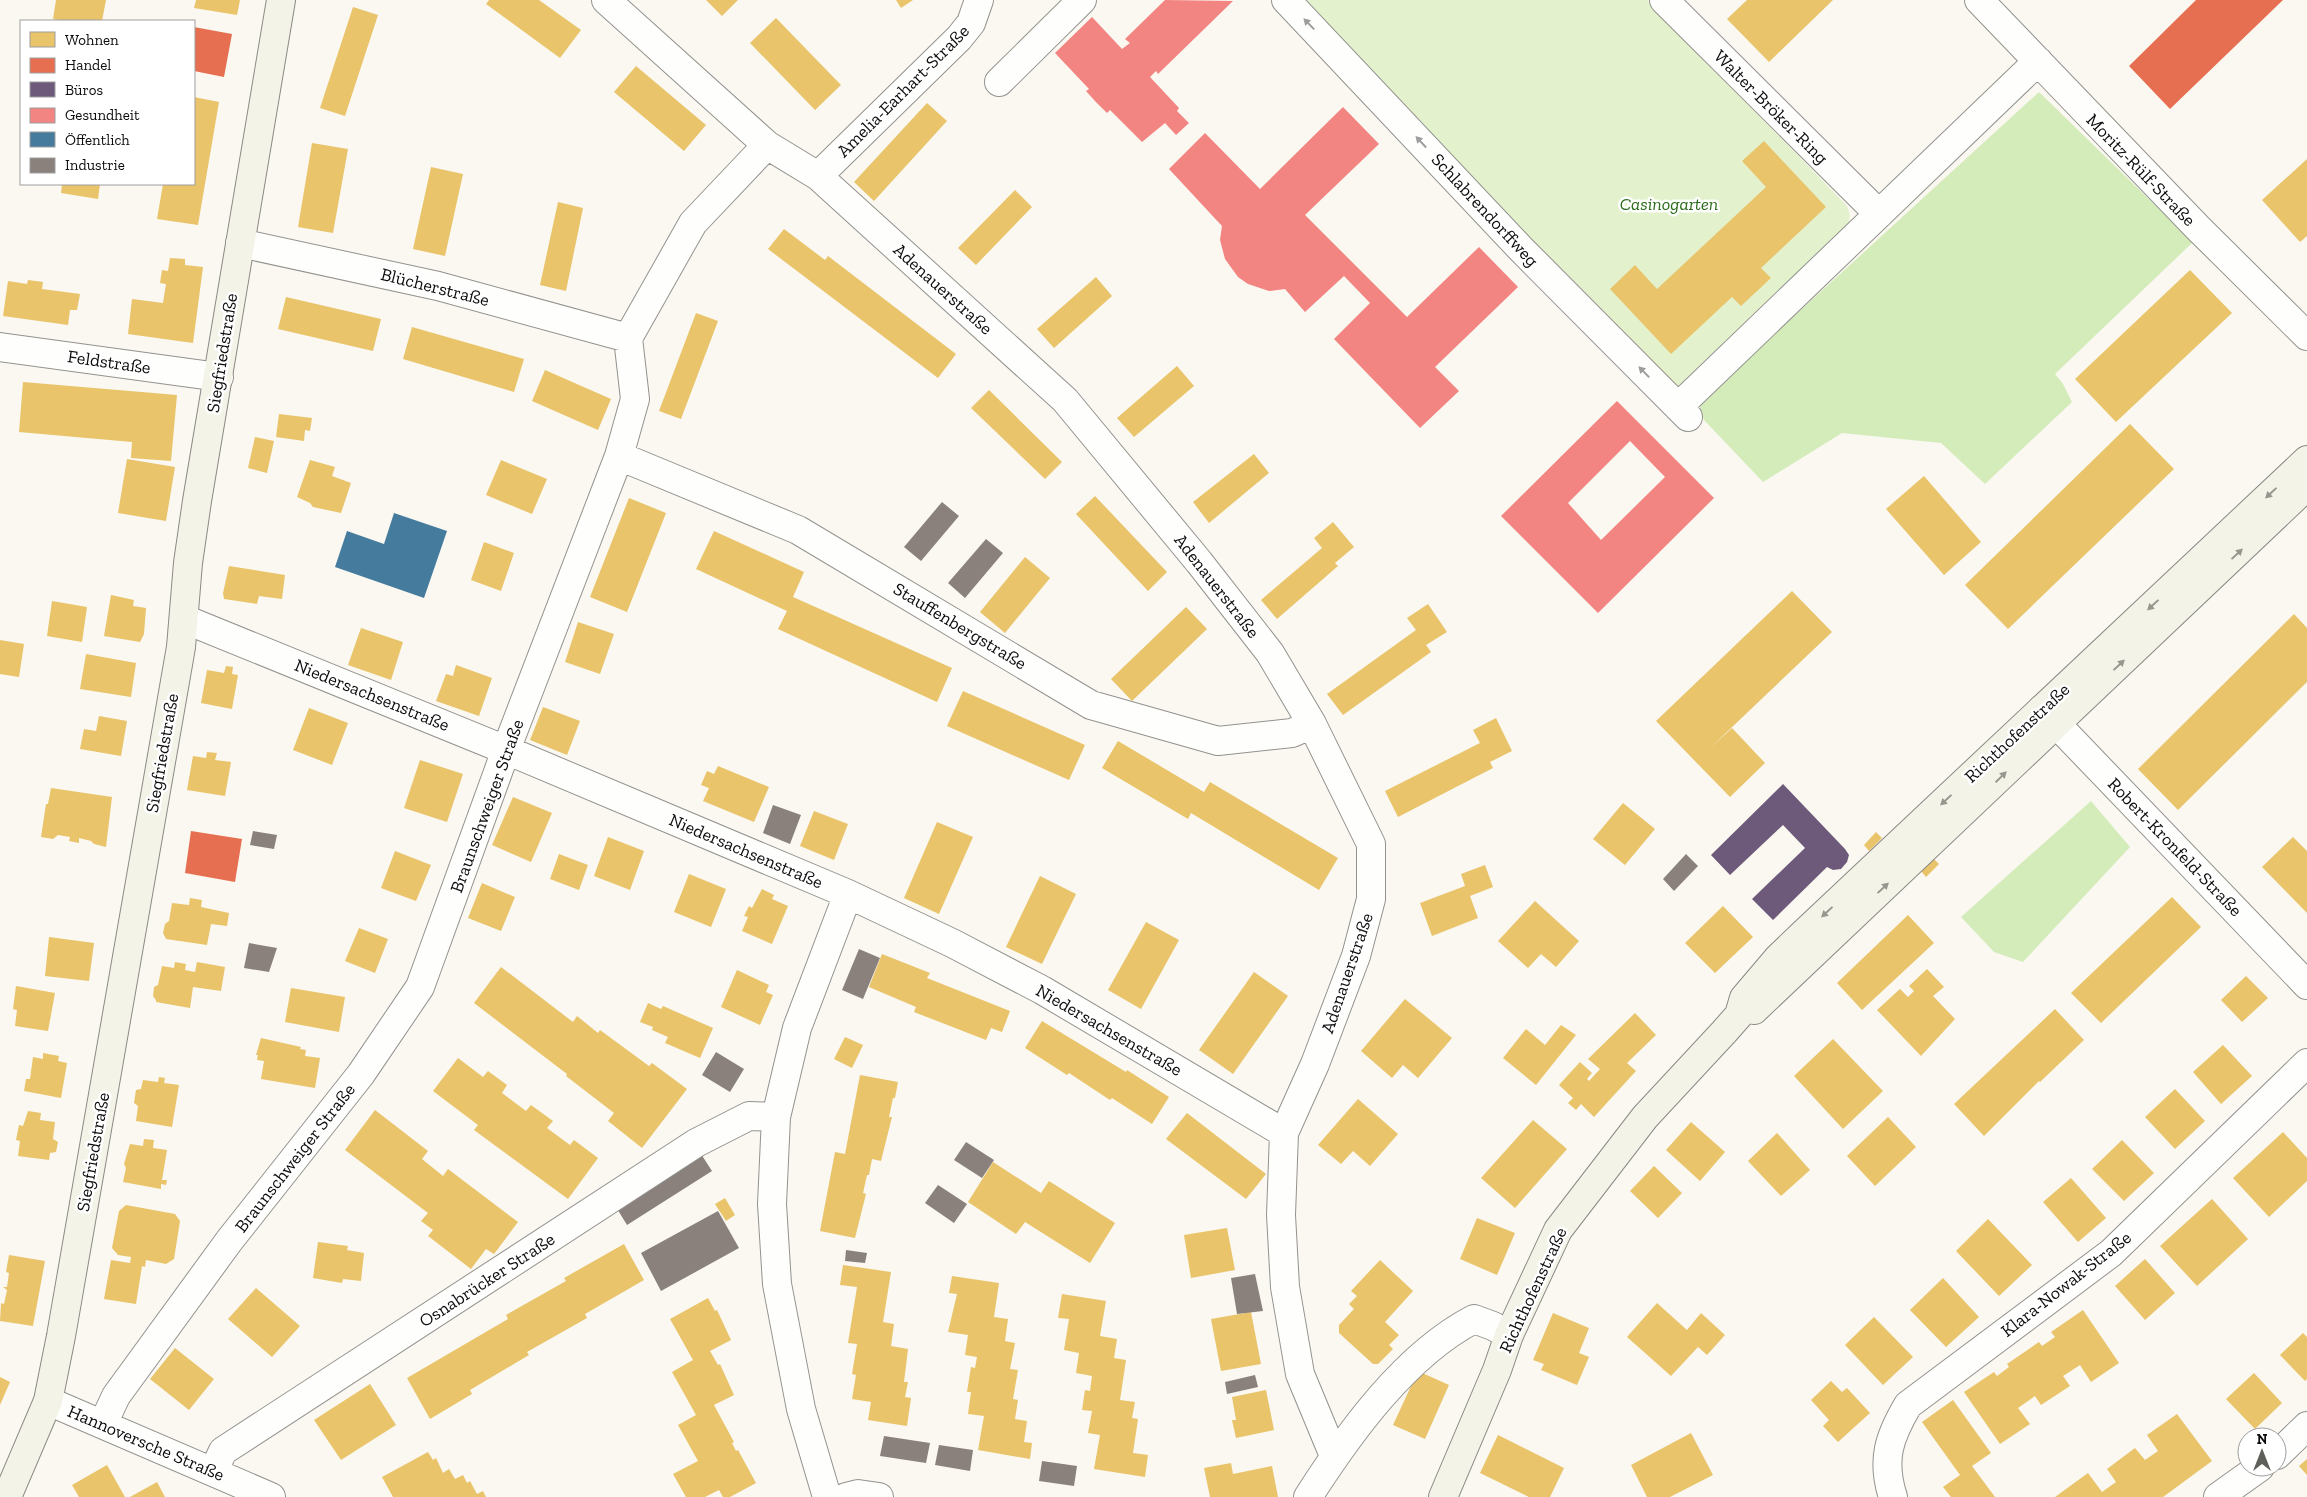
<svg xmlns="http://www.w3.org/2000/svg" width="2307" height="1497" font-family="'Zilla Slab',serif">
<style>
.green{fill:#e3f2cd}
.forest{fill:#d4ebba}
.homes{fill:#e9c46a}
.shops{fill:#e76f51}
.offices{fill:#6d597a}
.health{fill:#f28482;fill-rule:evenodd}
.public{fill:#457b9d}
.industry{fill:#8a817c}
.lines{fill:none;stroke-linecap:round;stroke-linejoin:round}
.street-casing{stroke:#93928f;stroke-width:30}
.secondary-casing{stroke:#8a8985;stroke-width:30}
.street{stroke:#fefefd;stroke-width:28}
.secondary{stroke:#f4f3e8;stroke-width:28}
.oneway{fill:#9d9d9d}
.oneway2{fill:#979790}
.labels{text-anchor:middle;stroke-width:5;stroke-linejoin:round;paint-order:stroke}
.street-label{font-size:18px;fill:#0c0c0c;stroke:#fff}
.park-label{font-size:18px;font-style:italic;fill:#286a16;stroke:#fff}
</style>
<rect width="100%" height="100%" fill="#faf8f0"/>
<path class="green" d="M1300,0H1647L1847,206L1850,215L1847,230L1677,397Z"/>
<path class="forest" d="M2039,92L2193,242L2055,374L2063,384L2072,402L1985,484L1941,443L1842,433L1763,482L1704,420L1699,403Z
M2091,801L2130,847L2023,962L1994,952L1961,917Z"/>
<path class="homes" d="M56,0H106L102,21H65L53,19Z
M196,0H240L237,15L194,8Z
M489,0H539L581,30L560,58L486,4Z
M706,0H738L722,16Z
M896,0H913L901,8Z
M1747,0H1833L1769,62L1727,19Z
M353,7L378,15L345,116L320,108Z
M776,18L841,85L815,110L750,43Z
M636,66L706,125L684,151L614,92Z
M194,97L219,102L198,225L157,219L163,184H194Z
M927,103L947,121L874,201L854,182Z
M1764,141L1826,207L1761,268L1771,278L1741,306L1732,297L1671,354L1610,289L1635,265L1657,289L1766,187L1742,161Z
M312,143L348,149L333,233L298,227Z
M2307,159V236L2300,242L2262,200Z
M431,167L463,174L445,256L413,249Z
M62,184H100L98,199L61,193Z
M1015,190L1032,207L976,265L958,248Z
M558,202L583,208L566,291L540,285Z
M784,229L825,260L828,256L956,354L938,378L768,249Z
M170,258L185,259V265L203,267L193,343L128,334L132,299L163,303L166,284L160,283L162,270L168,271Z
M2190,270L2232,313L2116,422L2075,379Z
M1096,277L1112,296L1054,348L1037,329Z
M28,280L43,282L42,289L80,294L77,310H70L68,325L3,316L8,281L27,284Z
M286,297L381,319L373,351L278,329Z
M696,313L718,321L681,419L659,411Z
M412,327L524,359L514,392L403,359Z
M1177,366L1194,386L1134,437L1117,418Z
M545,370L611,399L598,430L532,401Z
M23,382L177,395L171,461L131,458L132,442L19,432Z
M989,390L1062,462L1045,479L971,408Z
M279,414L312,418L310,431L305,430L304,441L276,437Z
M2130,424L2174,469L2008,629L1965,585Z
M255,437L274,441L267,473L248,468Z
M1254,454L1269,473L1209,523L1193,502Z
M127,459L175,467L166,521L118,513Z
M310,460L335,467L332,476L351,483L341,513L313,507L310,503L297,497Z
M501,460L547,479L532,514L486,495Z
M1924,476L1981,542L1944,575L1886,509Z
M1095,496L1167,572L1148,591L1076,514Z
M629,498L666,513L627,612L590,597Z
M1333,522L1354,547L1335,563L1338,566L1277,619L1261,600L1322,548L1314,538Z
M714,531L804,572L793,597L952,668L937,702L778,629L787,611L696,569Z
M484,542L514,553L501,591L471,580Z
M1025,557L1050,578L1005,633L980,612Z
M229,566L285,575L282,599L259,596L257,604L224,599L223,593Z
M1792,591L1832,632L1709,749L1732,728L1765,763L1730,797L1656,721Z
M111,595L134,600L133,606L146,608L144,634L140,642L104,636Z
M52,601L87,607L82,642L47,636Z
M1428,604L1447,632L1426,645L1431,652L1343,715L1327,694L1416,630L1407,618Z
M1186,607L1207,629L1132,701L1111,679Z
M2294,614L2307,628V682L2178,810L2138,769Z
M578,622L614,634L600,674L565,662Z
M361,628L403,642L391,680L348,665Z
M0,640L24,644L19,677L0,674Z
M86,654L136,663L131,697L80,689Z
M456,665L492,678L479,716L436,701L446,674L453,676Z
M226,666L233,667L232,674L238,675L232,709L201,703L207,670L224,673Z
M963,691L1085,745L1069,780L947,726Z
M543,707L580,721L567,755L530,740Z
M309,708L348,723L332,765L293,750Z
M99,716L127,721L121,756L80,749L84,729L96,731Z
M1496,718L1512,751L1490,762L1493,768L1398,817L1385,791L1480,743L1473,730Z
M1118,741L1204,792L1210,782L1338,858L1319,890L1191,813L1188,819L1102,768Z
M207,752L217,753L215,760L231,762L225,796L187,790L193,756L206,758Z
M420,760L463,774L447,822L404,808Z
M718,766L769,787L754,822L703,801L709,788L701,785L707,771L714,774Z
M51,788L112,797L106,847L94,844L91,841L79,838V843L69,841L70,837L58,835L53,839L41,837L46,804H48Z
M513,797L552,813L531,862L492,845Z
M1623,803L1655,829L1625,865L1593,839Z
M814,811L848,824L834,860L800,846Z
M937,822L973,837L939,914L904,898Z
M1876,832L1882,838L1869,851L1864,845Z
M608,837L644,851L630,890L594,876Z
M2293,837L2307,851V913L2262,867Z
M395,851L431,865L416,901L381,888Z
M559,854L588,865L579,890L550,879Z
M1934,859L1939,864L1926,877L1921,871Z
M1485,865L1493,887L1470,896L1478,918L1432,936L1420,903L1465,886L1461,874Z
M689,874L726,889L711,927L674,912Z
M1040,876L1076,894L1042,964L1006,947Z
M482,883L515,897L501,931L468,918Z
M762,889L774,895L772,899L788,906L772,944L742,931L748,917L744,916L749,906L752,908Z
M2172,897L2201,927L2101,1023L2071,993Z
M190,898L202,900L201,907L229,913L227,926L211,924L207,945L166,939L163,933L165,924L169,921L172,903L189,905Z
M1535,901L1579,941L1556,967L1541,954L1528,968L1498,941Z
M1723,906L1753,937L1715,973L1685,943Z
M1908,915L1934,943L1862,1010L1837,983Z
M1146,922L1179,940L1141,1009L1108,990Z
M359,928L388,939L375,973L345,961Z
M49,937L94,943L89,981L45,976Z
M882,954L930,973L927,978L1010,1011L1002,1032L991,1028L986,1040L914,1012L916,1007L869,987Z
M175,962L186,964L185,970L195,972L197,962L225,967L221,991L193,987L190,1008L156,1002V1000L153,996L154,987L158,985L162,966L174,968Z
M501,967L573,1022L577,1016L598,1033L600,1030L649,1066L652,1063L687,1089L642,1148L608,1121L614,1113L566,1076L567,1074L474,1003Z
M1927,969L1944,987L1933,996L1955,1019L1921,1056L1877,1010L1900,989L1908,997L1914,991L1909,986Z
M737,970L769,985L766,992L773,995L760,1025L721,1007Z
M1254,972L1288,996L1233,1074L1199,1050Z
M2246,976L2268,998L2242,1022L2221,1000Z
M16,986L55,993L48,1031L15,1026L17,1010L13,1009Z
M291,988L345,997L339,1032L285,1022Z
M1405,999L1452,1038L1418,1078L1403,1065L1392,1078L1361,1051Z
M648,1003L661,1009L663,1006L713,1028L700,1058L665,1043L668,1037L652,1030L653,1027L640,1022Z
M2055,1009L2084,1040L2040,1082L2039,1081L1984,1136L1954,1104Z
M1635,1013L1656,1035L1627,1063L1636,1071L1594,1117L1581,1104L1576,1110L1568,1103L1573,1098L1559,1085L1580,1062L1592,1073L1587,1079L1589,1081L1600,1069L1588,1059Z
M1042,1021L1126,1072L1127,1070L1169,1097L1152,1124L1112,1098L1110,1100L1069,1073L1067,1075L1025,1048Z
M1561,1025L1576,1035L1536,1085L1503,1058L1526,1029L1545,1045Z
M845,1037L863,1045L852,1068L834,1059Z
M261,1038L301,1047L300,1049L306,1050L305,1056L320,1058L315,1088L261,1079L264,1061L257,1060L258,1055H256Z
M1833,1039L1883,1091L1843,1129L1794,1076Z
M2223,1045L2252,1076L2221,1104L2193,1072Z
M43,1053L59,1056L58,1061L67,1063L61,1098L24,1091L26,1079H30L33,1057L43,1059Z
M458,1058L483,1077L488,1071L507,1085L502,1093L526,1111L531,1105L553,1121L547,1128L570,1145L574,1140L598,1158L568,1199L474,1130L478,1125L433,1091Z
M860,1075L898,1082L895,1098H893L889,1117H892L881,1161L872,1159L869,1175H867L863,1193L866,1194L855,1238L820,1231L835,1152L845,1154Z
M159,1077L165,1078L164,1083L179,1085L172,1127L136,1121L138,1106L134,1103L136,1090L141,1089L143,1080L158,1082Z
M2175,1089L2205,1121L2175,1149L2145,1117Z
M1358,1099L1398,1134L1370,1166L1353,1151L1341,1164L1318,1145Z
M375,1110L428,1151L422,1159L443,1176L448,1169L518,1222L494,1254L486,1249L471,1269L428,1236L433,1230L421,1221L428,1213L345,1150Z
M28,1111L41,1113L40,1120L55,1122L53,1139L58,1142L56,1152L50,1153L49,1160L18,1156L20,1141L16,1140L19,1125L23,1126Z
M1187,1113L1266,1174L1246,1199L1166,1139Z
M1888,1117L1916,1147L1875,1186L1847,1156Z
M1533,1120L1567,1149L1515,1208L1481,1178Z
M1691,1122L1725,1152L1700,1181L1666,1150Z
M2283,1132L2307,1158V1181L2269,1217L2233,1178Z
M1777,1133L1810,1170L1781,1196L1748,1161Z
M144,1139L154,1140L153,1148L167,1150L162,1180H167L166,1185L161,1184V1189L123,1182L126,1168L124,1164L130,1144L143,1146Z
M2122,1140L2154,1173L2124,1201L2092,1169Z
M993,1162L1041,1193L1049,1181L1115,1223L1090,1263L1025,1222L1016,1234L968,1202Z
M1654,1166L1682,1193L1658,1218L1630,1191Z
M2071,1178L2106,1218L2078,1242L2043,1202Z
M725,1198L735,1215L726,1221L715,1204Z
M2212,1199L2248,1239L2197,1286L2160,1246Z
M126,1205L175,1214L180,1221L174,1259L166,1264L146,1260L145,1267L142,1266L136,1304L104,1299L111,1260L130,1263L131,1257L118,1255L112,1248L119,1211Z
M1477,1218L1515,1233L1497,1275L1460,1259Z
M1988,1219L2032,1265L1999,1296L1956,1251Z
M1227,1228L1235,1270L1191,1278L1184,1235Z
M318,1242L348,1246L347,1250L364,1253L361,1281L343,1279L342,1283L313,1278Z
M624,1244L644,1280L585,1314L587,1318L527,1352L529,1355L470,1390L472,1394L430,1419L407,1378L508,1319L506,1315L566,1281L564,1278Z
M9,1255L45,1261L33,1326L0,1321L1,1303L4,1304L7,1290L3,1287H7L9,1273L6,1272Z
M2145,1259L2175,1293L2145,1320L2115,1286Z
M1380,1260L1413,1291L1385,1322L1399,1335L1389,1345L1393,1349L1378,1364H1373L1339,1333V1325L1354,1309L1349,1304L1357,1296L1351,1291Z
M843,1265L891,1272L883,1322L894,1324L891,1346L908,1349L904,1382H908L905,1397L911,1398L907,1426L868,1420L871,1402L852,1399L856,1375L852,1374L857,1344L848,1343L857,1287L840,1285Z
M952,1276L999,1283L994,1317L1008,1319L1005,1341L1015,1343L1010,1369L1018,1370L1013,1399L1018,1400L1015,1419L1027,1421L1024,1442L1032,1443L1030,1459L978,1450L984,1416L968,1414L971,1392H967L971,1367L975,1368L977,1357L965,1355L968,1335L948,1332L957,1294L949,1293Z
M1943,1278L1979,1317L1946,1347L1910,1310Z
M256,1288L300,1326L272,1357L228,1319Z
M1062,1294L1106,1301L1100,1336L1117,1339L1114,1358L1126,1360L1120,1400L1135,1402L1132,1418L1138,1419L1133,1453L1148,1455L1145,1477L1094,1469L1100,1435L1088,1433L1092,1411L1082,1410L1085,1390L1090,1391L1092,1376L1076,1373L1079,1353L1064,1350L1069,1319L1058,1318Z
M708,1298L715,1311L717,1310L731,1340L710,1351L718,1365L720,1364L734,1395L714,1405L734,1442L732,1443L736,1451L738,1450L756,1483L730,1497H723L719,1490L705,1497H686L673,1474L698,1461L678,1425L696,1415L672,1372L693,1360L670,1319Z
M1657,1303L1687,1330L1701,1313L1725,1335L1707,1355L1698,1347L1671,1376L1627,1337Z
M2083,1310L2119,1363L2091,1382L2080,1365L2063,1376L2070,1386L2041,1405L2035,1396L2018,1408L2030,1424L2000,1444L1964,1392L1994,1372L1997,1376L2009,1367L2007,1364L2039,1342L2042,1346L2055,1337L2051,1332Z
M1251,1312L1261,1364L1221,1371L1211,1319Z
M1553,1313L1589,1328L1579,1353L1589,1357L1577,1385L1541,1370L1544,1364L1533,1360Z
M1874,1317L1913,1357L1883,1385L1845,1345Z
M2303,1333L2307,1337V1379L2305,1381L2280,1355Z
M175,1348L214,1379L189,1410L150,1379Z
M1418,1371L1449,1385L1425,1439L1393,1425Z
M2254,1373L2282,1403L2255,1429L2226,1399Z
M0,1377L10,1382L0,1405Z
M1831,1381L1842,1392L1847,1388L1870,1413L1838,1442L1823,1426L1829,1420L1811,1400Z
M370,1384L396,1425L341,1460L314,1420Z
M1266,1390L1274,1430L1236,1438L1232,1420H1236L1232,1397Z
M1953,1400L1991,1453L1972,1466L1995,1497H1951L1943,1487L1960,1475L1922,1422Z
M2177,1414L2212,1461L2163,1497H2055L2088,1473L2102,1492L2116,1482L2107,1469L2135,1448L2145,1460L2158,1451L2147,1435Z
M1691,1433L1713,1475L1670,1497H1647L1631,1465Z
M1498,1435L1564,1468L1550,1497H1529L1480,1473Z
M428,1452L433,1460L436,1458L443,1473L449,1469L455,1479L463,1475L467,1483L470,1481L477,1494L483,1491L486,1497H393L382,1477Z
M2307,1459V1475L2299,1466Z
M1231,1463L1233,1474L1272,1466L1278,1497H1210L1204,1468Z
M107,1465L125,1497H79L72,1485Z
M157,1482L165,1497H130Z"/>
<path class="shops" d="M2196,0H2283L2170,109L2129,66Z
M194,27L232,34L224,77L194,71Z
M191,831L242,839L235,882L185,873Z"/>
<path class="offices" d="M1783,784L1845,849L1849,855L1847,862L1841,869L1833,870L1827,867L1773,920L1752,899L1805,848L1783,825L1730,875L1711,855Z"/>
<path class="health" d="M1165,0L1233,1L1158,74L1156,71L1150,77L1179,108L1177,111L1189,123L1176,135L1165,123L1142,142L1110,110L1107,113L1095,101L1086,91L1089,89L1055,53L1092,17L1122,49L1130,43L1125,39Z
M1343,107L1379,144L1305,215L1407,317L1479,247L1518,287L1435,367L1459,391L1420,428L1334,339L1370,303L1344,276L1305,312L1285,289L1269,291L1248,284L1238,277L1225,259L1220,240L1222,226L1169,169L1205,133L1260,189Z
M1617,401L1714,498L1598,613L1501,516ZM1630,441L1665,477L1601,540L1568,503Z"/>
<path class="public" d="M394,513L447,531L424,598L335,567L347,531L384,544Z"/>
<path class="industry" d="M942,502L959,516L921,561L904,547Z
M986,539L1003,553L965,598L948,583Z
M773,805L801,815L790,844L763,833Z
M253,831L277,835L274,849L250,845Z
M1686,854L1698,866L1674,891L1663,879Z
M249,943L277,948L269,972L244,968Z
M859,949L880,958L863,999L842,990Z
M716,1052L744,1069L730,1092L702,1075Z
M966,1142L994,1160L982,1178L954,1160Z
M701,1154L712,1171L627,1225L616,1207Z
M938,1185L967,1204L954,1223L925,1203Z
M718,1211L739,1248L661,1291L641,1253Z
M846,1250L867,1253L865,1263L845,1261Z
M1255,1274L1263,1311L1237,1314L1231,1278Z
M1255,1375L1258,1387L1227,1394L1225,1382Z
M884,1436L930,1443L926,1463L880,1456Z
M939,1445L973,1450L970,1471L935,1465Z
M1042,1461L1077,1466L1074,1486L1039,1481Z"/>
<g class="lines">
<defs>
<path id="street" d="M606,0L767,145L818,176L1065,400L1199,562L1270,653L1312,724L1371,844V899L1356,956L1315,1064L1284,1133L1281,1215L1285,1287L1300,1374L1334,1456
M1286,0L1521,249L1688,417
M1664,0L1879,214
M1979,0L2198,228L2307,336
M999,82L1082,0
M818,176L959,38L971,23L979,0
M240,243L438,286L628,338
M0,347L219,377
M1678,407L2038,61
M619,456L798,530L1091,705L1218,741L1292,733L1312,724
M184,619L506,750L848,894L952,943L1042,990L1284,1133
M2042,709L2307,985
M48,1401L271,1497
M103,1424L116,1396L229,1241L361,1074L420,987L506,750L619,456L635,399L628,338L693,223L767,145
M2277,1455L2307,1426
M213,1472L223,1451L696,1143L749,1116L776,1117
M827,1497L801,1409L777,1284L772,1204L776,1117L797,1028L848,894
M846,1497L858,1494L879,1497
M1308,1497C1349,1433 1405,1355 1474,1319L1493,1326L1509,1335
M1893,1497C1881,1460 1889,1437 1908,1405L2111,1253L2307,1063
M2218,1497L2260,1467"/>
<path id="secondary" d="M1754,1010L2307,486
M7,1497L48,1401L61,1336L181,647L188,563L197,501L281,0
M1443,1497L1497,1370L1509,1335L1558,1230L1645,1117L1724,1032L1739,1015L1744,998L1778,958L1804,933L2307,460"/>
</defs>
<use href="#street" class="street-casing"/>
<use href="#secondary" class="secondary-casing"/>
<use href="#street" class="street"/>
<use href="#secondary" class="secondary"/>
</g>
<defs><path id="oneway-solid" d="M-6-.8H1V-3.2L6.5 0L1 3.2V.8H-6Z" transform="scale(1.25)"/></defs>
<g class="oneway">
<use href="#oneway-solid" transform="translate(1309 24) rotate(-134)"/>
<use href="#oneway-solid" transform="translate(1421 142) rotate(-133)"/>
<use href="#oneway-solid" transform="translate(1644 372) rotate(-134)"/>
</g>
<g class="oneway2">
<use href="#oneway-solid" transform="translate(2271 493) rotate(137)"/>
<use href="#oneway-solid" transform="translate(2237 554) rotate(-43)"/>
<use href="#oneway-solid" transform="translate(2153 605) rotate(137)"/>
<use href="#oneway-solid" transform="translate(2119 665) rotate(-43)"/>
<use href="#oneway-solid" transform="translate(2001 777) rotate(-44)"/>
<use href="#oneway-solid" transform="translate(1946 800) rotate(137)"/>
<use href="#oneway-solid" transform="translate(1883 888) rotate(-43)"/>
<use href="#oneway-solid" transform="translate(1827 912) rotate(137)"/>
</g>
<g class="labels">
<g class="street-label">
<text transform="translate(903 91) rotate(-45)" y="6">Amelia-Earhart-Straße</text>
<text transform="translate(1771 107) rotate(45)" y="6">Walter-Bröker-Ring</text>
<text transform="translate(2141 170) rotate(46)" y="6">Moritz-Rülf-Straße</text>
<text transform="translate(1485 210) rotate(47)" y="6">Schlabrendorffweg</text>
<text transform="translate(435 287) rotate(14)" y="6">Blücherstraße</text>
<text transform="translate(943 289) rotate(42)" y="6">Adenauerstraße</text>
<text transform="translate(222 353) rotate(-81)" y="6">Siegfriedstraße</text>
<text transform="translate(109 362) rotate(8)" y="6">Feldstraße</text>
<text transform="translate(1217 586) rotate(52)" y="6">Adenauerstraße</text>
<text transform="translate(960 626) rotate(31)" y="6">Stauffenbergstraße</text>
<text transform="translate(372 695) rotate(22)" y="6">Niedersachsenstraße</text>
<text transform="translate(2017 733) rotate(-43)" y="6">Richthofenstraße</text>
<text transform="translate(162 753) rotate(-80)" y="6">Siegfriedstraße</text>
<text transform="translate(487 806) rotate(-70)" y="6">Braunschweiger Straße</text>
<text transform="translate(2175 847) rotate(46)" y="6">Robert-Kronfeld-Straße</text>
<text transform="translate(746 851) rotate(23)" y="6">Niedersachsenstraße</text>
<text transform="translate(1347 973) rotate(-71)" y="6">Adenauerstraße</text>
<text transform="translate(1109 1030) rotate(30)" y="6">Niedersachsenstraße</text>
<text transform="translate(93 1152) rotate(-80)" y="6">Siegfriedstraße</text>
<text transform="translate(295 1158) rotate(-52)" y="6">Braunschweiger Straße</text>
<text transform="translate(487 1280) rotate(-33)" y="6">Osnabrücker Straße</text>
<text transform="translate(2066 1284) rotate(-38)" y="6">Klara-Nowak-Straße</text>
<text transform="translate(1533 1290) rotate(-65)" y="6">Richthofenstraße</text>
<text transform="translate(146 1443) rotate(23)" y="6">Hannoversche Straße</text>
</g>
<g class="park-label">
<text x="1669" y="210">Casinogarten</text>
</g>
</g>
<rect x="20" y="20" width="175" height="165" fill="#ffffff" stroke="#9e9e9e"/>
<rect x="30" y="32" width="25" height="15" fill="#e9c46a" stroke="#9e9e9e"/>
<text x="65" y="45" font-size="15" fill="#0c0c0c">Wohnen</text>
<rect x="30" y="58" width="25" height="15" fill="#e76f51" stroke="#9e9e9e"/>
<text x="65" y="70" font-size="15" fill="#0c0c0c">Handel</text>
<rect x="30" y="82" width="25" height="15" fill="#6d597a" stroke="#9e9e9e"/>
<text x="65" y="95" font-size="15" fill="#0c0c0c">Büros</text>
<rect x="30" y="108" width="25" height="15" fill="#f28482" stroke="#9e9e9e"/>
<text x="65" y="120" font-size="15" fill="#0c0c0c">Gesundheit</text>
<rect x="30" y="132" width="25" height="15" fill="#457b9d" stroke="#9e9e9e"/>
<text x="65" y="145" font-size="15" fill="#0c0c0c">Öffentlich</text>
<rect x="30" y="158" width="25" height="15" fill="#8a817c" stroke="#9e9e9e"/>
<text x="65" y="170" font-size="15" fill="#0c0c0c">Industrie</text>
<g transform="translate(2262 1452)"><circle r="24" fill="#ffffff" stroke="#9e9e9e"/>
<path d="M0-4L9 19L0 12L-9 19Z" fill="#5f5f5c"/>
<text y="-8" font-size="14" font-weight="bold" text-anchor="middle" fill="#0c0c0c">N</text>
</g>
</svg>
